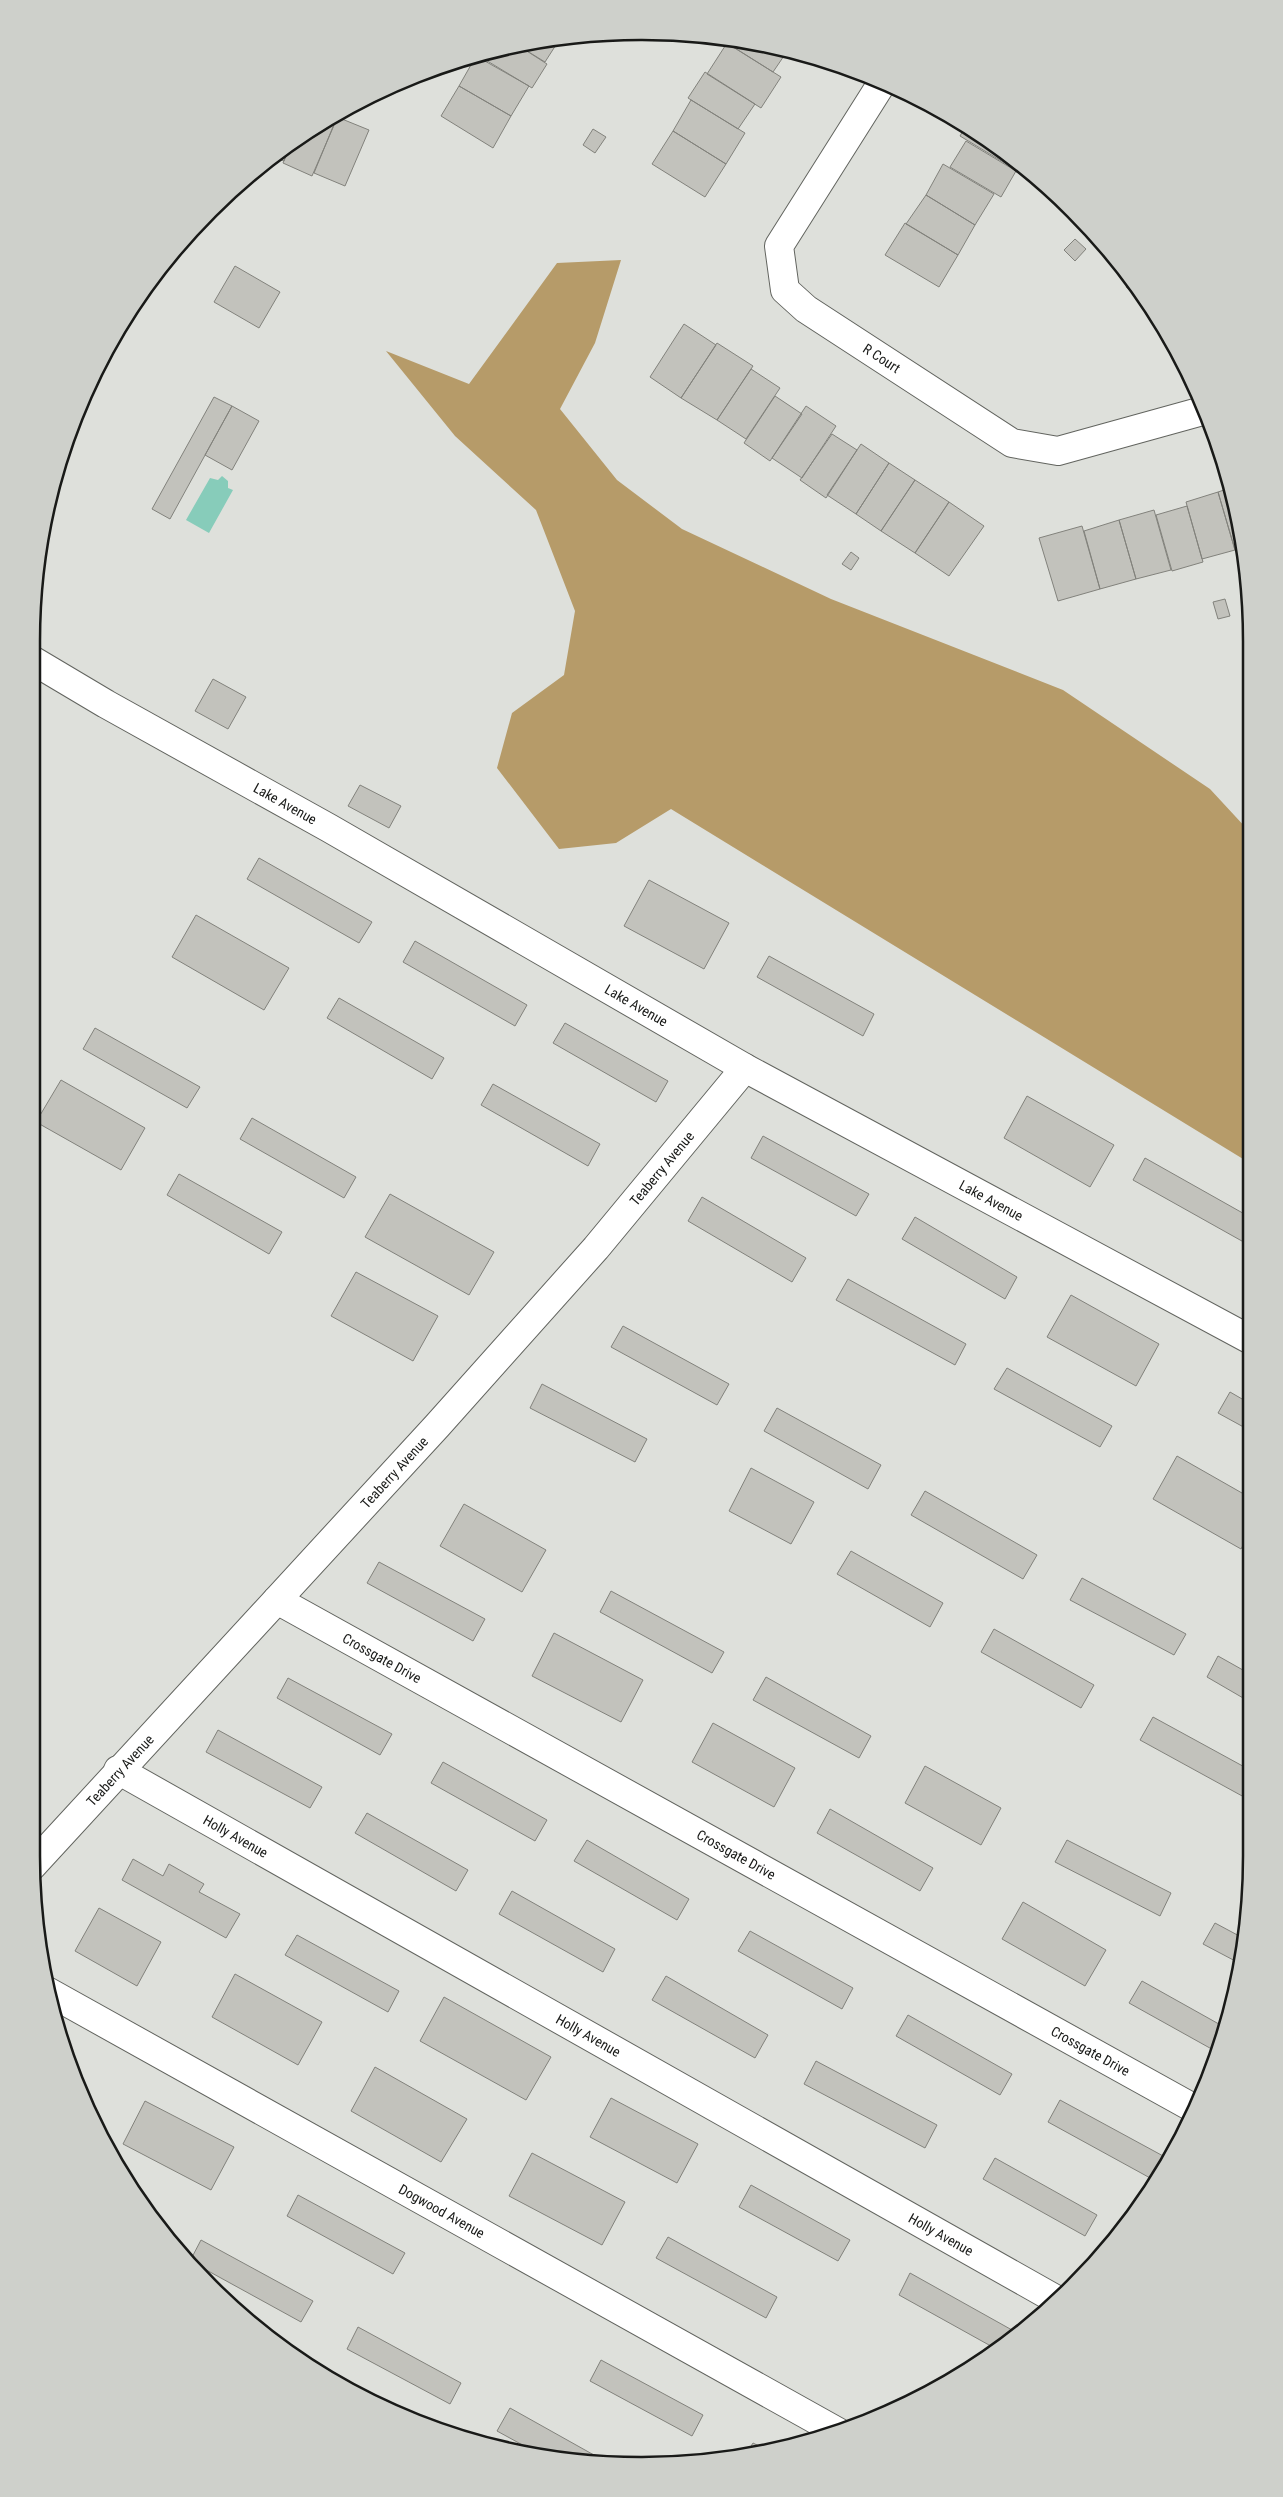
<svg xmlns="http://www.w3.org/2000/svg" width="1283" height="2497" font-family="'Roboto Condensed',sans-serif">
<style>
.forest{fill:#b69b69}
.water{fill:#87ccba}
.building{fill:#c2c2bc;stroke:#82827c}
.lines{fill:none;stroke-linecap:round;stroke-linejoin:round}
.minor-casing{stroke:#62645f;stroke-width:30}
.minor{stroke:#fff;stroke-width:28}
.labels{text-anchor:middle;stroke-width:4.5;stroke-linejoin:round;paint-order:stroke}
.street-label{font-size:14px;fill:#191a18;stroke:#dee0db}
.rim{fill:none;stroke:#191a18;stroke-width:2.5}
</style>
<rect width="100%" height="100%" fill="#dee0db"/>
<path class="forest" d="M621,260L595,343L560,409L617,480L682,529L831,599L1063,690L1210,789L1247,829L1248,1162L671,809L616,843L559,849L497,768L512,713L564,675L575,611L536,510L455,436L386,351L469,384L557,263Z"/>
<path class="water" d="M222,476L228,481V488L233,490L209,533L186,520L210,478L218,480Z"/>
<path class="building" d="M561,37L545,62L519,46Z
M726,40L788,50L773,72L725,42Z
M727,43L781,77L761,108L707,74Z
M519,46L547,64L532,88L484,59L487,54Z
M476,56L529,86L511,116L459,86Z
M705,72L755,104L738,129L688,98Z
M459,86L511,116L493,148L441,116Z
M691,100L745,133L726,164L673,131Z
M337,117L369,130L345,186L314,173Z
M327,120L335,123L312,176L283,163L290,146Z
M593,129L606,137L595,153L583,145Z
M964,129L1016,164L1013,168L960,136Z
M673,131L726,164L705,197L652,164Z
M966,141L1016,171L1001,197L950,167Z
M290,146L284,161L275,157Z
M943,164L994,194L975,225L926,195Z
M926,195L975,225L958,255L906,224Z
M905,223L958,255L939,287L885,255Z
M1075,239L1086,249L1075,261L1064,250Z
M235,266L280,292L259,328L214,302Z
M1130,281L1149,302L1151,306L1126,287Z
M684,324L716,345L681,398L650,377Z
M717,343L753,366L717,420L681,398Z
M751,369L780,388L746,439L717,420Z
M775,396L802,414L770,461L744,443Z
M214,397L232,406L170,519L152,509Z
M232,406L259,421L232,470L205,455Z
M806,406L836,426L802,478L772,458Z
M832,434L857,450L826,498L800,480Z
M861,444L889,463L856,514L827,495Z
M889,463L915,480L881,531L856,514Z
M915,480L949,502L915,553L881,531Z
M1227,489L1243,548L1235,550L1218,492Z
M1218,492L1235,550L1202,559L1186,502Z
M949,502L984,526L949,576L915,553Z
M1187,506L1203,562L1172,571L1156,515Z
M1154,510L1171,570L1136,579L1119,520Z
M1119,520L1136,579L1100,589L1084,531Z
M1082,526L1100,589L1058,601L1039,538Z
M851,552L859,558L851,570L842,564Z
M1225,599L1230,616L1218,619L1213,602Z
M213,679L246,697L228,729L195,711Z
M360,785L401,806L389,828L348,806Z
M259,858L372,922L359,943L247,879Z
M649,880L729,923L704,969L624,926Z
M196,915L289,968L264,1010L172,957Z
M415,941L527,1005L515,1026L403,962Z
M769,956L874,1014L863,1036L757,977Z
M339,998L444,1058L432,1079L327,1018Z
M565,1023L668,1081L656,1102L553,1043Z
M95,1028L200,1087L187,1108L83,1049Z
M61,1080L145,1128L121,1170L36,1122Z
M493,1084L600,1144L588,1166L481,1105Z
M1027,1096L1114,1145L1090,1187L1004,1138Z
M252,1118L356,1177L344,1198L240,1139Z
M763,1136L869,1194L856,1216L751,1158Z
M1145,1158L1248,1216L1249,1245L1133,1180Z
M179,1174L282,1232L269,1254L167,1195Z
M390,1194L494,1252L469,1295L365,1237Z
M702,1197L806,1258L792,1282L688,1221Z
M915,1217L1017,1277L1005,1299L902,1239Z
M356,1272L438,1316L413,1361L331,1316Z
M848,1279L966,1344L955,1365L836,1300Z
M1071,1295L1159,1344L1136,1386L1047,1337Z
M623,1326L729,1384L717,1405L611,1347Z
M1007,1368L1112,1426L1100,1447L994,1389Z
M542,1384L647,1439L635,1462L530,1408Z
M1230,1392L1249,1403V1430L1218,1413Z
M777,1408L881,1465L868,1489L764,1431Z
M1177,1456L1249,1497V1534L1241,1549L1153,1499Z
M751,1468L814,1502L791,1544L729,1511Z
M925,1491L1037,1555L1023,1579L911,1515Z
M464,1504L546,1550L522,1592L440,1546Z
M851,1551L943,1603L930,1627L837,1574Z
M379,1562L485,1619L473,1641L367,1583Z
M1082,1578L1186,1634L1174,1655L1070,1600Z
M611,1591L724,1652L712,1673L600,1612Z
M994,1629L1094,1685L1081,1708L981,1652Z
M554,1633L643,1680L621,1722L532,1676Z
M1218,1656L1250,1674V1702L1207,1677Z
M766,1677L871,1736L859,1758L753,1700Z
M288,1678L392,1734L380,1755L277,1698Z
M1153,1717L1250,1770V1787L1244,1797L1140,1740Z
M713,1723L795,1768L774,1807L692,1762Z
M218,1730L322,1787L310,1808L206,1752Z
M443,1762L547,1820L535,1841L431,1783Z
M925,1766L1001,1808L981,1845L905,1803Z
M830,1809L933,1868L920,1891L817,1833Z
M367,1813L468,1870L456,1891L355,1833Z
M587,1840L689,1899L677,1920L574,1861Z
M1067,1840L1171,1893L1160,1916L1055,1862Z
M133,1859L163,1876L169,1864L204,1884L199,1892L240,1914L226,1938L122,1880Z
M512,1891L615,1949L603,1972L499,1914Z
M1023,1902L1106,1950L1085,1986L1002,1939Z
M99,1908L161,1942L137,1986L75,1951Z
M1215,1923L1243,1938L1239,1963L1203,1944Z
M750,1931L853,1988L842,2009L738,1951Z
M297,1935L399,1991L388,2012L285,1955Z
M235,1974L322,2022L298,2065L212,2017Z
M666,1976L768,2035L755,2058L652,2000Z
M1142,1981L1226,2028L1217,2052L1129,2003Z
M444,1997L551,2057L526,2100L420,2041Z
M908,2015L1012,2074L1000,2095L896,2036Z
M816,2061L937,2125L925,2148L804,2084Z
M375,2067L467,2119L441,2162L351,2111Z
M611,2098L698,2144L677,2183L590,2137Z
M1060,2100L1165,2157L1152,2179L1048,2122Z
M145,2101L234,2147L211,2190L123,2144Z
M532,2153L625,2202L602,2245L509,2196Z
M995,2158L1097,2215L1085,2236L983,2179Z
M751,2185L850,2240L838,2261L739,2207Z
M298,2195L405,2253L393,2274L287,2216Z
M668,2237L777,2297L766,2318L656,2258Z
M201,2240L313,2301L301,2322L190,2261Z
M910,2273L1012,2330L1005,2344L998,2350L899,2295Z
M358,2327L461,2383L450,2404L347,2349Z
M601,2360L703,2415L692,2436L590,2381Z
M510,2408L610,2464H612L539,2454L497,2431Z
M753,2443L767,2450L746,2454Z"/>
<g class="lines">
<defs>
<g id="minor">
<path id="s1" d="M882,83L779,246L785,290L806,309L1012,443L1058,451L1206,410"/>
<path id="s2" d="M32,660L106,704L329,828L745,1068L1249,1339"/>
<path id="s3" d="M277,1600L1195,2109"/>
<path id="s4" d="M118,1770L1057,2300"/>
<path id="s5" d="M32,1866L437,1426L596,1248L745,1068"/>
<path id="s6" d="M47,1991L838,2432"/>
</g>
</defs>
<use href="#minor" class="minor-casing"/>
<use href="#minor" class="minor"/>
</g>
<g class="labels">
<g class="street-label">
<text dy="5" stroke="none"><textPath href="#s1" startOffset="356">R Court</textPath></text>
<text dy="5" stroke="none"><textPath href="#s2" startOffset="291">Lake Avenue</textPath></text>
<text dy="5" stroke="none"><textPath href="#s2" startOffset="696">Lake Avenue</textPath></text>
<text dy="5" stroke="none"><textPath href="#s5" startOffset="940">Teaberry Avenue</textPath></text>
<text dy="5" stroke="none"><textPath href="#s2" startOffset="1101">Lake Avenue</textPath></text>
<text dy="5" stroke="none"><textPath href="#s5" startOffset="535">Teaberry Avenue</textPath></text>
<text dy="5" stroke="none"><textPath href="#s3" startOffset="120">Crossgate Drive</textPath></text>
<text dy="5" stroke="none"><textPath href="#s5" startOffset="130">Teaberry Avenue</textPath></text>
<text dy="5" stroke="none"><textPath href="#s4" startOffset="135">Holly Avenue</textPath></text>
<text dy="5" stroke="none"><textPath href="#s3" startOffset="525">Crossgate Drive</textPath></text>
<text dy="5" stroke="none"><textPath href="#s4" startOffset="540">Holly Avenue</textPath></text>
<text dy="5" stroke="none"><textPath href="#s3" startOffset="930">Crossgate Drive</textPath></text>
<text dy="5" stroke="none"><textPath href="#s6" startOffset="452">Dogwood Avenue</textPath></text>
<text dy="5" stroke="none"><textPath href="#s4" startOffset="945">Holly Avenue</textPath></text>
</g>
</g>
<path d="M0 0H1283V2497H0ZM641 40H642A601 601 0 0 1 1243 641V1856A601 601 0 0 1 642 2457H641A601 601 0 0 1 40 1856V641A601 601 0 0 1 641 40Z" fill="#ced0cb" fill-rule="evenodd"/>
<path class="rim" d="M641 40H642A601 601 0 0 1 1243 641V1856A601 601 0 0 1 642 2457H641A601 601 0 0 1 40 1856V641A601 601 0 0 1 641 40Z"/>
</svg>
